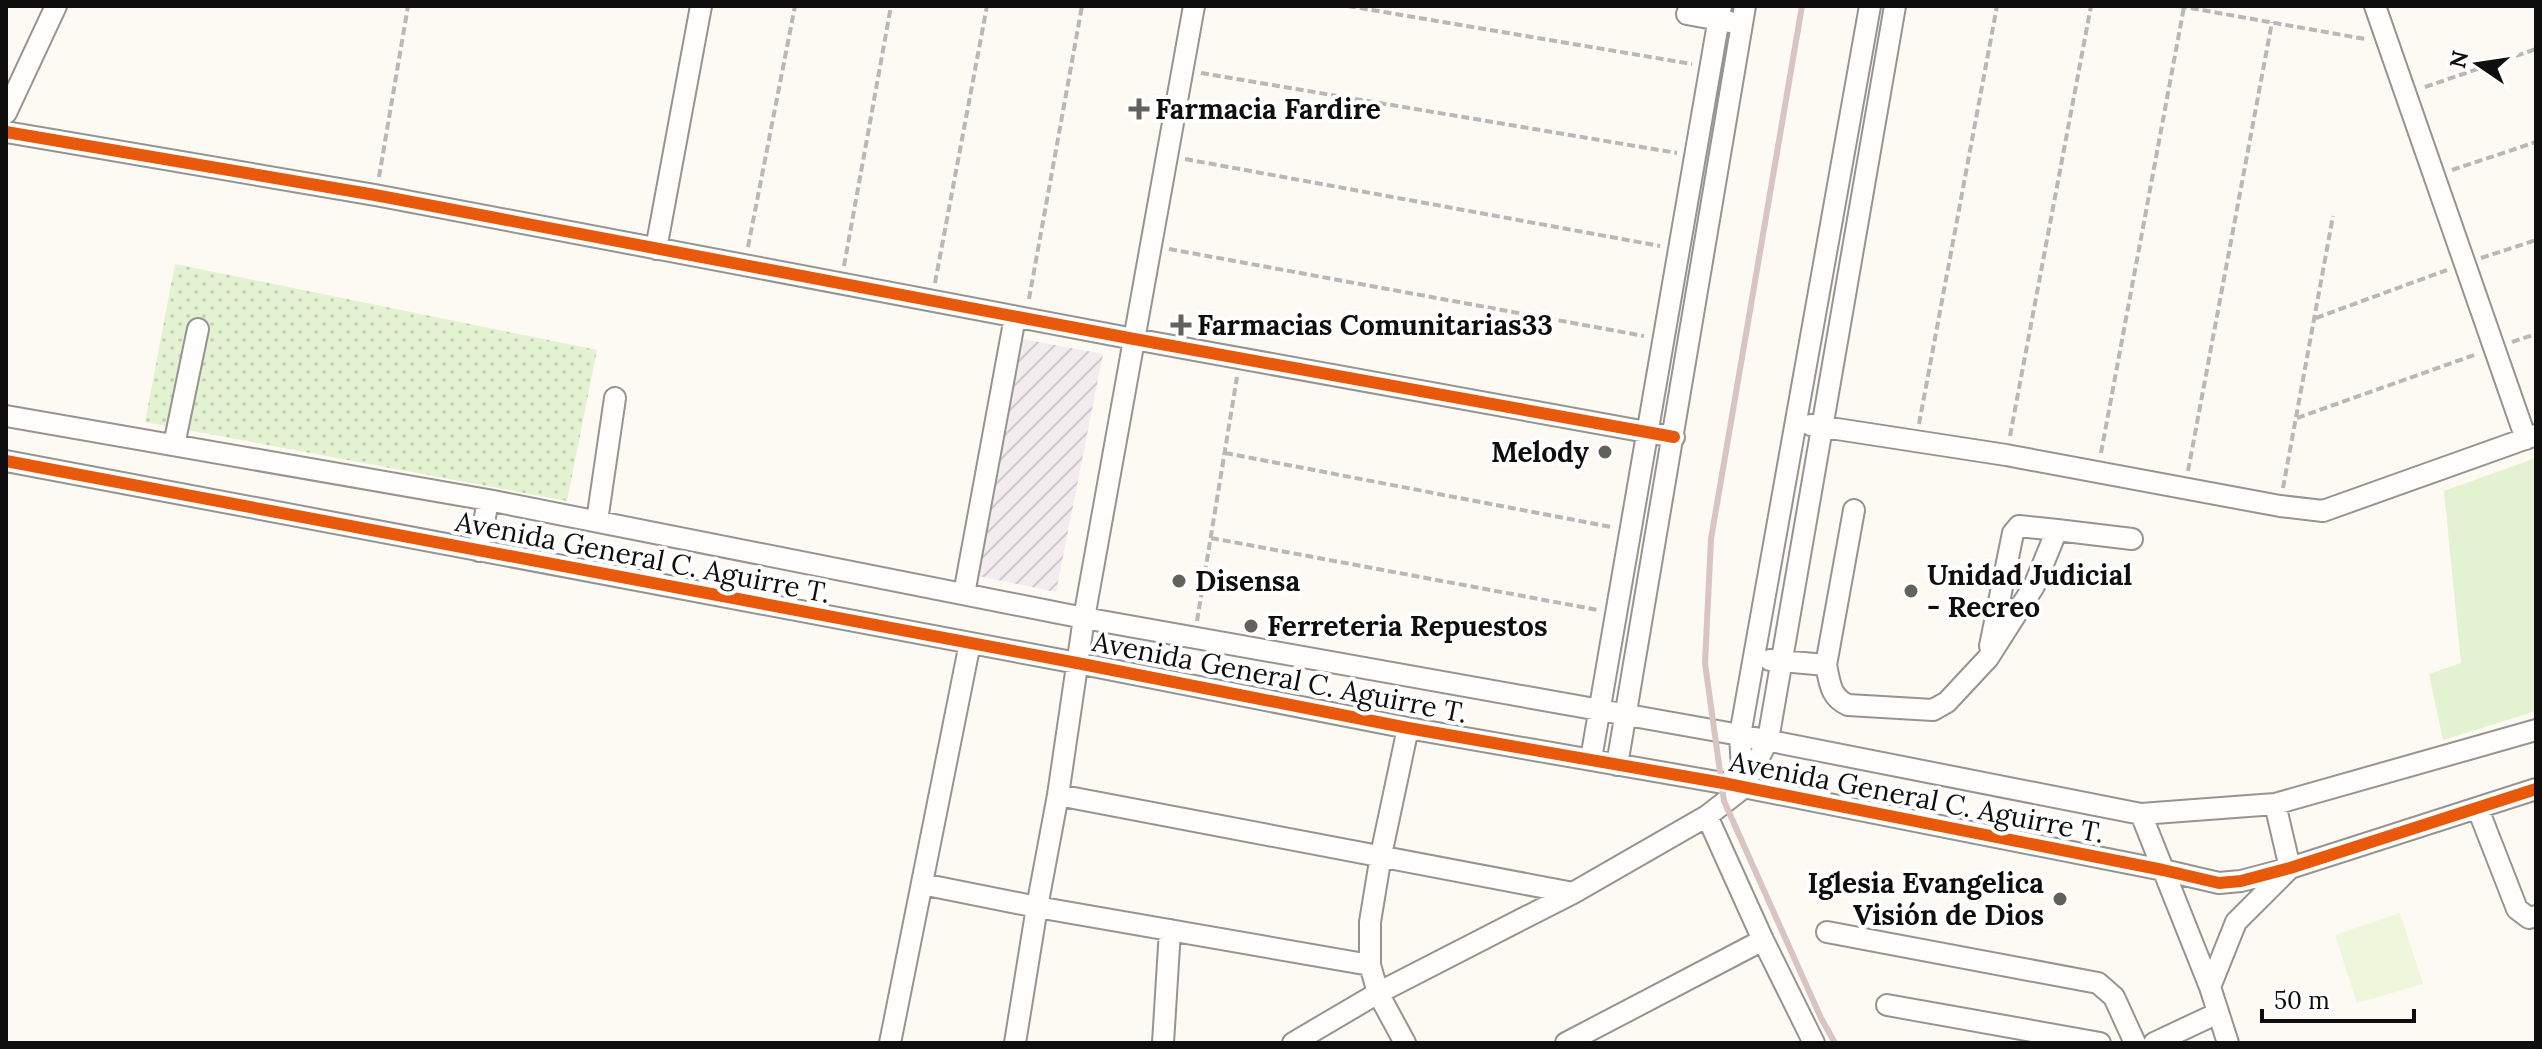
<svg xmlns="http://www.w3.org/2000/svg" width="2542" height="1049" font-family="Lora,serif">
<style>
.industrial{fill:url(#industrial-furrows)}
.grass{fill:#e3f2d0}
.park{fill:url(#park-dots)}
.pitch{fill:#eef6db}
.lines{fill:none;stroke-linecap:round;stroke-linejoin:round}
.minor-casing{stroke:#959491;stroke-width:24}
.path{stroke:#b8b8b6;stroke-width:4;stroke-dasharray:8 4;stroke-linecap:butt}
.minor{stroke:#fffefd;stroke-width:20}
.rail{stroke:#d9c4c2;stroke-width:6}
.cycleway-casing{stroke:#fff;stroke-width:17}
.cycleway{stroke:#e8590c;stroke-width:12}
.poi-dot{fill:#61615e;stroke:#fff;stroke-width:3}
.labels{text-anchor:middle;stroke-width:8;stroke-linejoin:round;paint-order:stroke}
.poi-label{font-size:28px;font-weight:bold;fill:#0e0e0e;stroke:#fff;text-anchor:start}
.street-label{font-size:28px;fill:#0e0e0e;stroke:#fff}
</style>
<defs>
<pattern id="industrial-furrows" width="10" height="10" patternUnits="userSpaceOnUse" patternTransform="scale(2)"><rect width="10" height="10" fill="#f3ecef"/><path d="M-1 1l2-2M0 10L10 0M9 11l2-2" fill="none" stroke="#cfc9cc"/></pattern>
<pattern id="park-dots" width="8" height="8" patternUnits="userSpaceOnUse" patternTransform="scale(2)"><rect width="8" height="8" fill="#e3f2d0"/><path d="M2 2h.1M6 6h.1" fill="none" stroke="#c2ceb1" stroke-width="1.8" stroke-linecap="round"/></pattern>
</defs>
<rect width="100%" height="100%" fill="#fcfaf2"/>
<path class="industrial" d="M1023,339L1103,354L1056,592L978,576Z"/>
<path class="grass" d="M2536,458V711L2443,740L2429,674L2461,663L2444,491Z"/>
<path class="park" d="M175,264L597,350L567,501L145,422Z"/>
<path class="pitch" d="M2400,913L2423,984L2357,1003L2335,935Z"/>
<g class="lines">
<defs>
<path id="minor" d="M2375,6L2526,439
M1687,14L1730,22
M6,113L56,6
M6,132L375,195L1134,339L1674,437
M656,249L701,6
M6,416L488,500L1084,618L1740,735L2141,814L2275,804L2536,730
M1811,425L2006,455L2280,506L2323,511L2536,435
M174,445L198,329
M6,461L1077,663L1408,728L1723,783L2163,870L2219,883L2241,881L2290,868L2536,789
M597,521L615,398
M479,551L488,500
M964,594L1015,317
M1990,646L2013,533L2019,526L2057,530
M1770,660L1826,665C1830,683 1830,697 1848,705L1933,710L1947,702L1988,658L2034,586L2057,530L2132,539
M1826,665L1854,510
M1591,759L1721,6
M1617,765L1745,6
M1743,786L1740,735L1870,6
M1058,795L1573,893
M2275,804L2290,868
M2478,809L2517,909L2529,918L2536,916
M2141,814L2210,987L2228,1043
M1707,816L1763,940L1814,1043
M922,884L1037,907L1370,965
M1827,932L2098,983L2114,997L2135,1043
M2210,987L2236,922L2288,870
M1887,1005L2100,1043
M890,1043L970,643
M1015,1043L1037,907L1058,795L1084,618L1194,6
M1163,1043L1170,930
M1293,1043L1378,993L1573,893L1707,816L1743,788L1768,740L1895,6
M1405,1043L1378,993L1370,965V922L1381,855L1408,728
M1566,1043L1763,940
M2154,1043L2218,1013"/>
</defs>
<use href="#minor" class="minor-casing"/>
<path class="path" d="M1348,6L1692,64
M2179,6L2365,39
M1201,73L1677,153
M2425,87L2536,49
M1185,159L1660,246
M2452,170L2536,142
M379,177L408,6
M748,247L795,6
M1169,249L1644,336
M2481,258L2536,240
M844,266L891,6
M935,283L987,6
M1029,299L1082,6
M2316,318L2447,270
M2512,342L2536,334
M2297,418L2477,354
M1919,424L1997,6
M2010,436L2091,6
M1225,453L1611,527
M2101,453L2184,7
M2188,471L2272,22
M2283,488L2333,216
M1211,538L1598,610
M1197,621L1237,377"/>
<use href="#minor" class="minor"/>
<path class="rail" d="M1802,6L1711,539L1705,663L1724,801L1821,1018L1835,1043"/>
<defs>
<path id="cycleway" d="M6,132L375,195L1134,339L1674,437
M6,461L1077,663L1408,728L1723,783L2163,870L2219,883L2241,881L2290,868L2536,789"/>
</defs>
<use href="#cycleway" class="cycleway-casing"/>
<use href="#cycleway" class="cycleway"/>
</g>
<g class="poi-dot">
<path d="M1135 97h8v8h8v8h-8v8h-8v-8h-8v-8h8z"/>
<path d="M1177 313h8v8h8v8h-8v8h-8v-8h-8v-8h8z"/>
<circle cx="1605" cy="452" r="8"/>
<circle cx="1179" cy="581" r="8"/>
<circle cx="1911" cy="591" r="8"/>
<circle cx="1251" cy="626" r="8"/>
<circle cx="2060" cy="899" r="8"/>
</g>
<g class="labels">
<g class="poi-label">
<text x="1155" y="119">Farmacia Fardire</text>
<text x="1197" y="335">Farmacias Comunitarias33</text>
<text x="1589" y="462" text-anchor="end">Melody</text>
<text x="1927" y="585">Unidad Judicial<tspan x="1927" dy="32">- Recreo</tspan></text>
<text x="1195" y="591">Disensa</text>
<text x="1267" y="636">Ferreteria Repuestos</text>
<text x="2044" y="893" text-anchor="end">Iglesia Evangelica<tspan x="2044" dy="32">Visión de Dios</tspan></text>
</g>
<g class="street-label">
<text transform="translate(643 557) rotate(11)" y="10">Avenida General C. Aguirre T.</text>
<text transform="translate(1280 677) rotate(11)" y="10">Avenida General C. Aguirre T.</text>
<text transform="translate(1917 797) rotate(11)" y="10">Avenida General C. Aguirre T.</text>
</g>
</g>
<rect width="2542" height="1049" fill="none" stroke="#0e0e0e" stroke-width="16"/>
<g transform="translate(2478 64) rotate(283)" stroke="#ffffff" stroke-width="6" paint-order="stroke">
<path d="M0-6L14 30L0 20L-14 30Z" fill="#0e0e0e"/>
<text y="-12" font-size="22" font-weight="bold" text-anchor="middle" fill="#0e0e0e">N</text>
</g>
<path d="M2262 1009v12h152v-12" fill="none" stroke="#0e0e0e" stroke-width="4"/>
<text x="2274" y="1009" font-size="24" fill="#0e0e0e" stroke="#ffffff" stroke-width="6" paint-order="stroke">50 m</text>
</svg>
